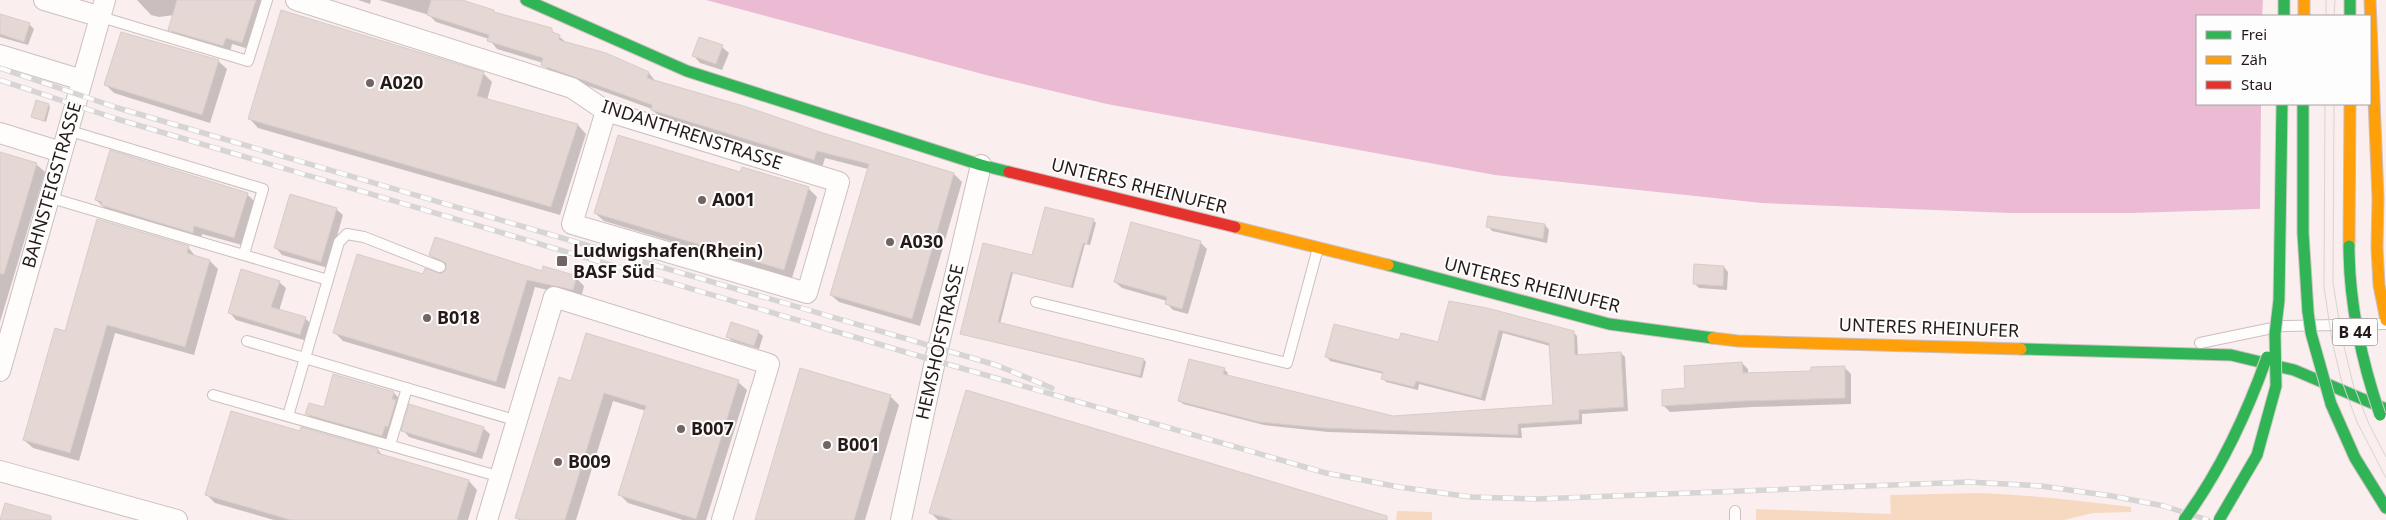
<svg xmlns="http://www.w3.org/2000/svg" width="2386" height="520" font-family="'Noto Sans',sans-serif">
<style>
.green{fill:#f6d9c0}
.water{fill:#ebbad3;fill-rule:evenodd}
.pier{fill:#faefee}
.shadow{fill:#0003}
.building{fill:#e5d8d4;stroke:#d6ccc9}
.lines{fill:none;stroke-linecap:round;stroke-linejoin:round}
.lane-casing{stroke:#cbc0bf;stroke-width:12}
.street-casing{stroke:#cbc0bf;stroke-width:22}
.fast-casing{stroke:#cbc0bf;stroke-width:13}
.slow-casing{stroke:#cbc0bf;stroke-width:13}
.jam-casing{stroke:#cbc0bf;stroke-width:13}
.lane{stroke:#fefdfc;stroke-width:10}
.street{stroke:#fefdfc;stroke-width:20}
.fast{stroke:#30b455;stroke-width:11}
.slow{stroke:#ff9f0a;stroke-width:11}
.jam{stroke:#e5322d;stroke-width:11}
.tram{stroke:#d7d4d4;stroke-width:1}
.rail-casing{stroke:#d7d4d4;stroke-width:5.5}
.rail{stroke:#fdfdfd;stroke-width:4;stroke-dasharray:11;stroke-linecap:butt}
.fast-bridge-casing{stroke:#d2cccb;stroke-width:13;stroke-linecap:butt}
.fast-bridge{stroke:#30b455;stroke-width:11}
.poi-dot{fill:#706564;stroke:#fdfdfd;stroke-width:2}
.labels{text-anchor:middle;stroke-width:4;stroke-linejoin:round;paint-order:stroke}
.shield{fill:#fdfdfd;stroke:#665e5d;stroke-width:1}
.shield-label{font-size:16px;font-weight:bold;fill:#251a19}
.poi-label{font-size:18px;font-weight:bold;fill:#251a19;stroke:#fdfdfd;text-anchor:start}
.street-label{font-size:18px;fill:#251a19;stroke:#fdfdfd}
</style>
<rect width="100%" height="100%" fill="#faefee"/>
<path class="green" d="M1982,493C2032,495 2081,501 2131,507V512L2093,513L2064,520H1756V509L1891,514L1890,495Z
M1397,511L1432,512V520H1396Z"/>
<path class="water" d="M706,0H2386V201L2256,209L2132,213H2010L1762,203L1495,175L1107,104L986,75ZM2197,16H2370V104H2197Z"/>
<path class="pier" d="M2263,0H2386V203L2260,211L2261,104H2370V16H2262Z"/>
<path class="shadow" d="M137,0H264L249,49L232,44L230,52L176,36L169,29L174,15L159,17L151,15Z
M358,0H371L370,4Z
M379,0H458L496,14L551,30L567,43L649,73L656,82L954,174L962,182L920,326L839,302L831,295L868,169L825,158L822,168L660,118L652,109L550,72L543,63L497,49L489,39L436,22L429,15Z
M0,15L29,24L34,29L28,45L0,37Z
M722,47L729,53L722,70L700,63L694,56Z
M218,61L227,69L210,123L114,93L105,84Z
M484,74L492,82L487,100L578,125L586,134L560,215L258,128L250,119Z
M49,105L50,107L46,122L33,116Z
M0,153L36,164L45,172L0,322Z
M808,188L817,197L792,278L604,221L595,213Z
M247,194L255,202L242,245L202,234L201,240L110,213L96,200Z
M336,209L343,215L328,268L282,255L276,248Z
M1093,220L1096,223L1090,245L1085,244L1073,288L1013,273L1000,324L1144,360L1146,362L1142,378L961,334L984,244L1033,257Z
M1545,225L1549,230L1547,243L1492,231L1488,226Z
M1200,242L1207,249L1188,314L1173,310L1166,303L1167,301L1122,288L1115,282Z
M188,247L196,257L210,261L218,269L194,355L115,333L79,461L33,448L24,440L66,333Z
M430,255L576,278L584,286L581,298L535,287L505,389L343,341L335,333L424,275H442L447,271V267L438,263Z
M1724,267L1728,272L1727,290L1699,288L1694,283Z
M279,282L286,288L279,311L305,318L312,325L307,341L236,320L230,313Z
M1450,302L1573,332L1577,336L1578,356L1621,353L1625,357L1628,411L1582,414V424L1521,428L1522,438L1328,432L1264,425L1183,404L1179,400L1224,369L1228,373L1227,376L1393,418L1554,406L1550,346L1503,333L1485,401L1419,384L1418,390L1386,382L1383,378L1384,374L1330,361L1327,357L1400,342L1439,344Z
M758,332L763,336L759,349L732,341L727,336Z
M1742,363L1748,369V374L1812,372L1844,367L1851,374V404L1752,407L1670,412L1664,406L1686,390Z
M738,382L747,390L706,520H683L628,503L620,495L646,411L613,401L576,520H519L516,517L572,383Z
M394,393L400,399L388,442L313,420L307,414Z
M890,396L899,405L865,520H756Z
M483,428L490,434L482,459L409,437L403,430Z
M301,432L378,450L383,456L469,481L477,490L468,520H274L215,503L206,494Z
M930,512L1372,520H938Z"/>
<path class="building" d="M177,0H256L242,43L226,38L223,46L168,30Z
M431,0H462L494,10V12L552,28V32L560,35L559,40L606,53L649,72L647,78L747,107L823,133L954,173L912,319L830,295L869,164L817,151L814,160L651,110L652,105L541,65L543,58L487,41L489,35L427,15Z
M281,10L484,72L477,96L578,124L551,207L248,119Z
M0,14L30,23L24,42L0,34Z
M121,32L219,60L202,115L104,85Z
M699,37L723,45L716,64L692,56Z
M36,100L49,104L44,121L31,117Z
M618,135L740,172L742,167L809,187L784,270L594,213Z
M110,150L248,193L234,238L194,226L193,233L101,205L102,202L95,200Z
M0,152L37,163L4,274H0Z
M290,194L337,208L321,262L274,248Z
M1045,207L1094,219L1087,244L1083,243L1071,287L1011,272L998,322L1144,359L1140,376L960,334L983,243L1032,255Z
M1488,216L1545,224L1543,239L1486,227Z
M97,219L189,246L187,253L210,260L185,347L107,325L70,453L23,440L55,328L65,331Z
M1131,222L1201,241L1182,309L1165,304L1167,297L1114,282Z
M435,237L542,271L543,266L577,276L573,290L527,280L496,382L333,333L357,254L423,274L425,268L441,274L446,270V263L429,255Z
M1694,264L1724,266L1723,286L1693,284Z
M241,269L280,281L271,307L306,317L300,335L228,313Z
M1449,301L1487,308L1574,331L1575,355L1621,352L1624,407L1579,410V420L1518,424V435L1323,428L1259,422L1178,401L1189,359L1225,368L1223,374L1393,416L1553,405L1549,343L1499,330L1481,398L1416,381L1414,387L1381,379L1383,372L1325,357L1334,324L1399,340L1401,333L1438,342Z
M731,322L759,331L754,346L726,337Z
M586,333L739,380L696,519L618,495L646,406L604,393L565,520H522L515,518L559,377L571,381Z
M1742,362L1743,373L1811,371V367L1845,366V398L1745,401L1662,406V390L1685,388L1684,366Z
M800,368L891,395L854,520H755Z
M333,374L394,392L392,399L396,400L388,427L385,426L382,436L305,414L309,403L324,407Z
M966,390L1387,516V520H954L929,513Z
M409,404L484,427L476,453L401,431Z
M231,411L300,431L301,427L378,449L377,453L469,480L457,520H291L205,495Z
M5,503L51,516V520H0Z"/>
<g class="lines">
<defs>
<path id="lane" d="M101,17L248,61L267,0
M67,130L263,189L244,254
M48,197L328,280
M1036,302L1287,363L1318,248
M247,341L518,421
M2200,343L2282,326L2386,324
M213,395L501,477
M288,416L339,242L347,234L364,237L440,267
M390,445L407,388
M1735,511V520"/>
<path id="street" d="M44,0L101,17
M296,0L572,88L606,111L839,182L807,293L572,224L606,111
M0,55L82,80
M0,133L61,152
M0,371L105,0
M0,471L177,520
M487,520L554,297L769,364L722,520
M901,520L935,361L981,165"/>
<path id="fast" d="M526,0L687,71L981,165L1009,172
M2284,0V16
M2350,0V16
M2303,104V233L2308,312
M1388,265L1609,324L1713,338
M2021,349L2231,355L2294,370L2386,409
M2331,404L2355,458L2386,508"/>
<path id="slow" d="M2304,0V16
M2370,0L2378,198L2377,248L2379,285L2386,320
M1235,227L1388,265
M2349,246L2350,104
M1713,338L1738,341L2021,349"/>
<path id="jam" d="M1009,172L1235,227"/>
</defs>
<use href="#lane" class="lane-casing"/>
<use href="#street" class="street-casing"/>
<use href="#fast" class="fast-casing"/>
<use href="#slow" class="slow-casing"/>
<use href="#jam" class="jam-casing"/>
<use href="#lane" class="lane"/>
<use href="#street" class="street"/>
<use href="#fast" class="fast"/>
<use href="#slow" class="slow"/>
<use href="#jam" class="jam"/>
<path class="tram" d="M2326,16V0
M2334,16L2335,0
M2325,104L2324,287L2332,341L2341,379L2357,422L2386,478
M2334,104L2333,283L2342,338L2353,384L2369,424L2386,457"/>
<defs>
<path id="rail" d="M0,68L118,108L996,365L1052,388
M0,80L117,119L912,354L1326,473L1399,487L1471,497L1538,499L1968,482L2041,486L2112,496L2164,506L2208,520"/>
</defs>
<use href="#rail" class="rail-casing"/>
<use href="#rail" class="rail"/>
<defs>
<path id="fast-bridge" d="M2349,246C2349,305 2361,359 2380,415
M2308,312L2311,333L2331,404
M2184,520C2221,470 2246,416 2267,357
M2219,520L2257,455L2276,386L2275,334L2279,300L2282,104"/>
</defs>
<use href="#fast-bridge" class="fast-bridge-casing"/>
<use href="#fast-bridge" class="fast-bridge"/>
</g>
<g class="poi-dot">
<circle cx="370" cy="83" r="5"/>
<circle cx="702" cy="200" r="5"/>
<circle cx="890" cy="242" r="5"/>
<rect x="556" y="255" width="12" height="12" rx="2.5"/>
<circle cx="427" cy="318" r="5"/>
<circle cx="681" cy="429" r="5"/>
<circle cx="827" cy="445" r="5"/>
<circle cx="558" cy="462" r="5"/>
</g>
<g class="labels">
<rect class="shield" x="2332.5" y="318.5" width="45" height="27" rx="4"/>
<g class="shield-label">
<text x="2355" y="338">B 44</text>
</g>
<g class="poi-label">
<text x="380" y="89">A020</text>
<text x="712" y="206">A001</text>
<text x="900" y="248">A030</text>
<text x="573" y="257">Ludwigshafen(Rhein)<tspan x="573" dy="21">BASF Süd</tspan></text>
<text x="437" y="324">B018</text>
<text x="691" y="435">B007</text>
<text x="837" y="451">B001</text>
<text x="568" y="468">B009</text>
</g>
<g class="street-label">
<text transform="translate(692 135) rotate(18)" y="6">INDANTHRENSTRASSE</text>
<text transform="translate(52 185) rotate(-74)" y="6">BAHNSTEIGSTRASSE</text>
<text transform="translate(1139 186) rotate(14)" y="6">UNTERES RHEINUFER</text>
<text transform="translate(1532 285) rotate(14)" y="6">UNTERES RHEINUFER</text>
<text transform="translate(1929 328) rotate(2)" y="6">UNTERES RHEINUFER</text>
<text transform="translate(940 342) rotate(-77)" y="6">HEMSHOFSTRASSE</text>
</g>
</g>
<rect x="2196" y="15" width="175" height="90" fill="#fdfdfd" stroke="#a7a2a2"/>
<rect x="2206" y="31" width="25" height="8" fill="#30b455" stroke="#a7a2a2"/>
<text x="2241" y="40" font-size="15" fill="#251a19">Frei</text>
<rect x="2206" y="56" width="25" height="8" fill="#ff9f0a" stroke="#a7a2a2"/>
<text x="2241" y="65" font-size="15" fill="#251a19">Zäh</text>
<rect x="2206" y="81" width="25" height="8" fill="#e5322d" stroke="#a7a2a2"/>
<text x="2241" y="90" font-size="15" fill="#251a19">Stau</text>
</svg>
